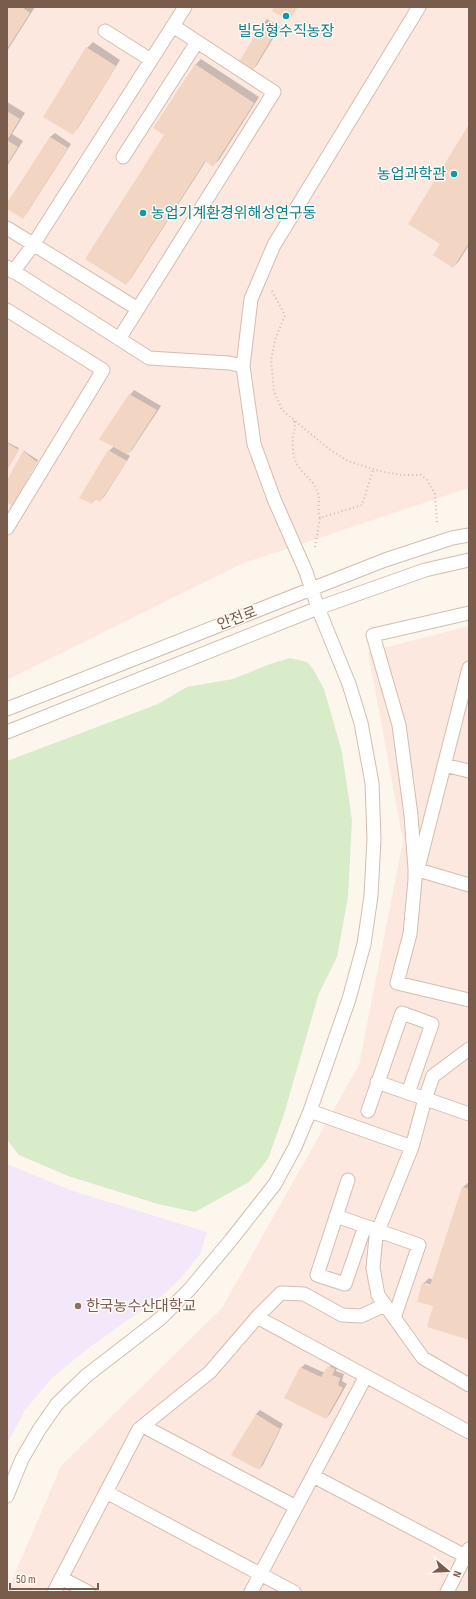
<svg xmlns="http://www.w3.org/2000/svg" width="476" height="1599" font-family="'Sofia Sans Condensed','Noto Sans KR',sans-serif">
<style>
.commercial{fill:#fde8e0}
.education{fill:#f3e8fa}
.green{fill:#d8ecc9}
.shadow{fill:#0003;fill-rule:evenodd}
.building{fill:#f3d5c3}
.lines{fill:none;stroke-linecap:round;stroke-linejoin:round}
.minor-casing{stroke:#d1beb0;stroke-width:15}
.path{stroke:#d9b8a5;stroke-width:2;stroke-dasharray:1 3;stroke-linecap:butt}
.minor{stroke:#fff;stroke-width:13}
.culture-dot{fill:#0f9aa8;stroke:#fffaf3;stroke-width:1.5}
.education-dot{fill:#8d6e63;stroke:#fffaf3;stroke-width:1.5}
.labels{text-anchor:middle;stroke-width:3;stroke-linejoin:round;paint-order:stroke}
.culture-label{font-size:15px;fill:#0d838f;stroke:#fffaf3}
.street-label{font-size:15px;fill:#7a5c4d;stroke:#fffaf3}
.education-label{font-size:15px;fill:#785e54;stroke:#fffaf3;text-anchor:start}
</style>
<rect width="100%" height="100%" fill="#fdf6ec"/>
<path class="commercial" d="M7,7H469V488L241,564L7,680Z
M469,626V1592H7L61,1466L222,1308L359,1065L403,841L368,652Z"/>
<path class="education" d="M7,1164L73,1191L207,1232L200,1254L180,1279L163,1295L87,1349L52,1378L25,1410L7,1444Z"/>
<path class="green" d="M290,658L307,662L313,669L324,689L342,752L352,820L348,897L337,957L319,993L284,1114L268,1159L249,1182L195,1212L158,1204L68,1176L19,1155L7,1140V761L158,704L187,687L233,679L270,664Z"/>
<path class="shadow" d="M7,7H35L7,51Z
M267,19L280,27L257,65L253,69L241,61L263,24Z
M93,42L120,60L78,128L72,134L87,48Z
M201,59L259,97L219,160L213,165L206,161L131,278L126,284L166,135L195,65Z
M7,102L25,113L12,134L23,141L7,166Z
M469,126V245L459,261L453,267L442,243Z
M55,133L71,144L27,213L23,218L7,207V205L50,137Z
M134,390L161,406L132,450L127,454L130,456L104,497L100,501L96,499L92,503L109,451L114,446L130,395Z
M7,442L19,448L7,470Z
M24,451L38,460L13,504L7,502V483Z
M469,1182V1339L434,1306L423,1284L429,1278L433,1280L463,1187ZM425,1283L435,1286L434,1288L425,1285Z
M333,1362L339,1365L336,1371L344,1374L342,1381L347,1384L330,1414L326,1418L301,1368L305,1364L325,1373Z
M260,1410L283,1424L263,1465L259,1469L256,1414Z"/>
<path class="building" d="M7,7H22L30,13L7,49Z
M274,7H298L289,21L272,11Z
M262,23L276,31L253,70L239,62Z
M86,47L116,66L73,135L43,117Z
M195,64L254,103L213,167L205,161L126,285L85,259L164,135L153,128Z
M7,111L20,119L7,140L18,147L7,164Z
M469,124V243L453,268L433,255L440,244L408,224Z
M50,137L68,148L23,219L7,209V203Z
M129,394L157,410L128,455L99,439Z
M7,443L19,450L7,470Z
M108,450L127,461L100,502L95,499L92,504L79,498Z
M23,451L37,462L12,506L7,503V480Z
M462,1187L469,1189V1340L427,1327L433,1306L417,1302L422,1283L430,1286Z
M328,1366L335,1369L332,1375L340,1378L338,1385L343,1388L326,1419L284,1398L300,1367L321,1377Z
M256,1414L280,1429L259,1470L231,1455Z"/>
<g class="lines">
<defs>
<path id="minor" d="M105,31L151,60
M123,157L197,42
M7,228L138,309
M7,267L149,358L229,363L243,366
M13,272L33,245L185,7
M7,310L103,370L7,528
M119,339L274,92L173,26
M469,613L373,635L399,725L411,815L415,869V880L410,934L397,983L469,1000
M7,709L385,560L452,538L469,535
M7,732L318,608L425,570L469,560
M444,765L469,771
M418,868L469,668
M415,869L469,885
M469,1049L433,1076L425,1099L412,1147L376,1236L373,1268L378,1295L423,1358L469,1385
M377,1082L469,1114
M310,1111L412,1147
M368,1111L402,1013L432,1024L408,1093
M348,1180L317,1275L345,1284L365,1226
M336,1216L419,1245L394,1318
M257,1317L469,1432
M143,1426L296,1507
M313,1476L469,1558
M106,1492L294,1592
M7,1496L22,1459L39,1430L57,1404L86,1376L161,1318L190,1289L231,1240L275,1184L295,1147L310,1111L349,999L364,944L371,896L374,839L372,783L361,723L349,684L318,608L306,572L274,499L254,444L243,366L251,299L274,245L419,7
M61,1578L88,1592
M54,1592L139,1429L210,1372L259,1315L281,1293L304,1294L342,1315L361,1316L385,1305
M251,1592L366,1376
M447,1592L469,1549"/>
</defs>
<use href="#minor" class="minor-casing"/>
<path class="path" d="M272,291L285,315L276,337L271,360L274,391L282,410L329,449L348,461L379,471L402,475H421L427,480L435,494L437,524
M294,421C296,429 294,429 293,436C292,443 293,453 295,460C299,471 311,478 316,488C322,499 316,507 320,518
M315,547L320,518L362,505L373,470"/>
<use href="#minor" class="minor"/>
</g>
<g class="culture-dot">
<circle cx="286" cy="16" r="4"/>
<circle cx="454" cy="174" r="4"/>
<circle cx="143" cy="213" r="4"/>
</g>
<circle class="education-dot" cx="78" cy="1306" r="4"/>
<g class="labels">
<g class="culture-label">
<text x="286" y="36">빌딩형수직농장</text>
<text x="446" y="179" text-anchor="end">농업과학관</text>
<text x="151" y="218" text-anchor="start">농업기계환경위해성연구동</text>
</g>
<g class="street-label">
<text transform="translate(237 618) rotate(-21)" y="5">안전로</text>
</g>
<g class="education-label">
<text x="86" y="1311">한국농수산대학교</text>
</g>
</g>
<rect width="476" height="1599" fill="none" stroke="#7a5c4d" stroke-width="16"/>
<g transform="translate(448 1571) rotate(109)" stroke="#fffaf3" stroke-width="3" paint-order="stroke">
<path d="M0-3L7 15L0 10L-7 15Z" fill="#7a5c4d"/>
<text y="-6" font-size="11" font-weight="bold" text-anchor="middle" fill="#7a5c4d">N</text>
</g>
<path d="M10 1583v6h88v-6" fill="none" stroke="#7a5c4d" stroke-width="2"/>
<text x="16" y="1583" font-size="12" fill="#7a5c4d" stroke="#fffaf3" stroke-width="3" paint-order="stroke">50 m</text>
</svg>
